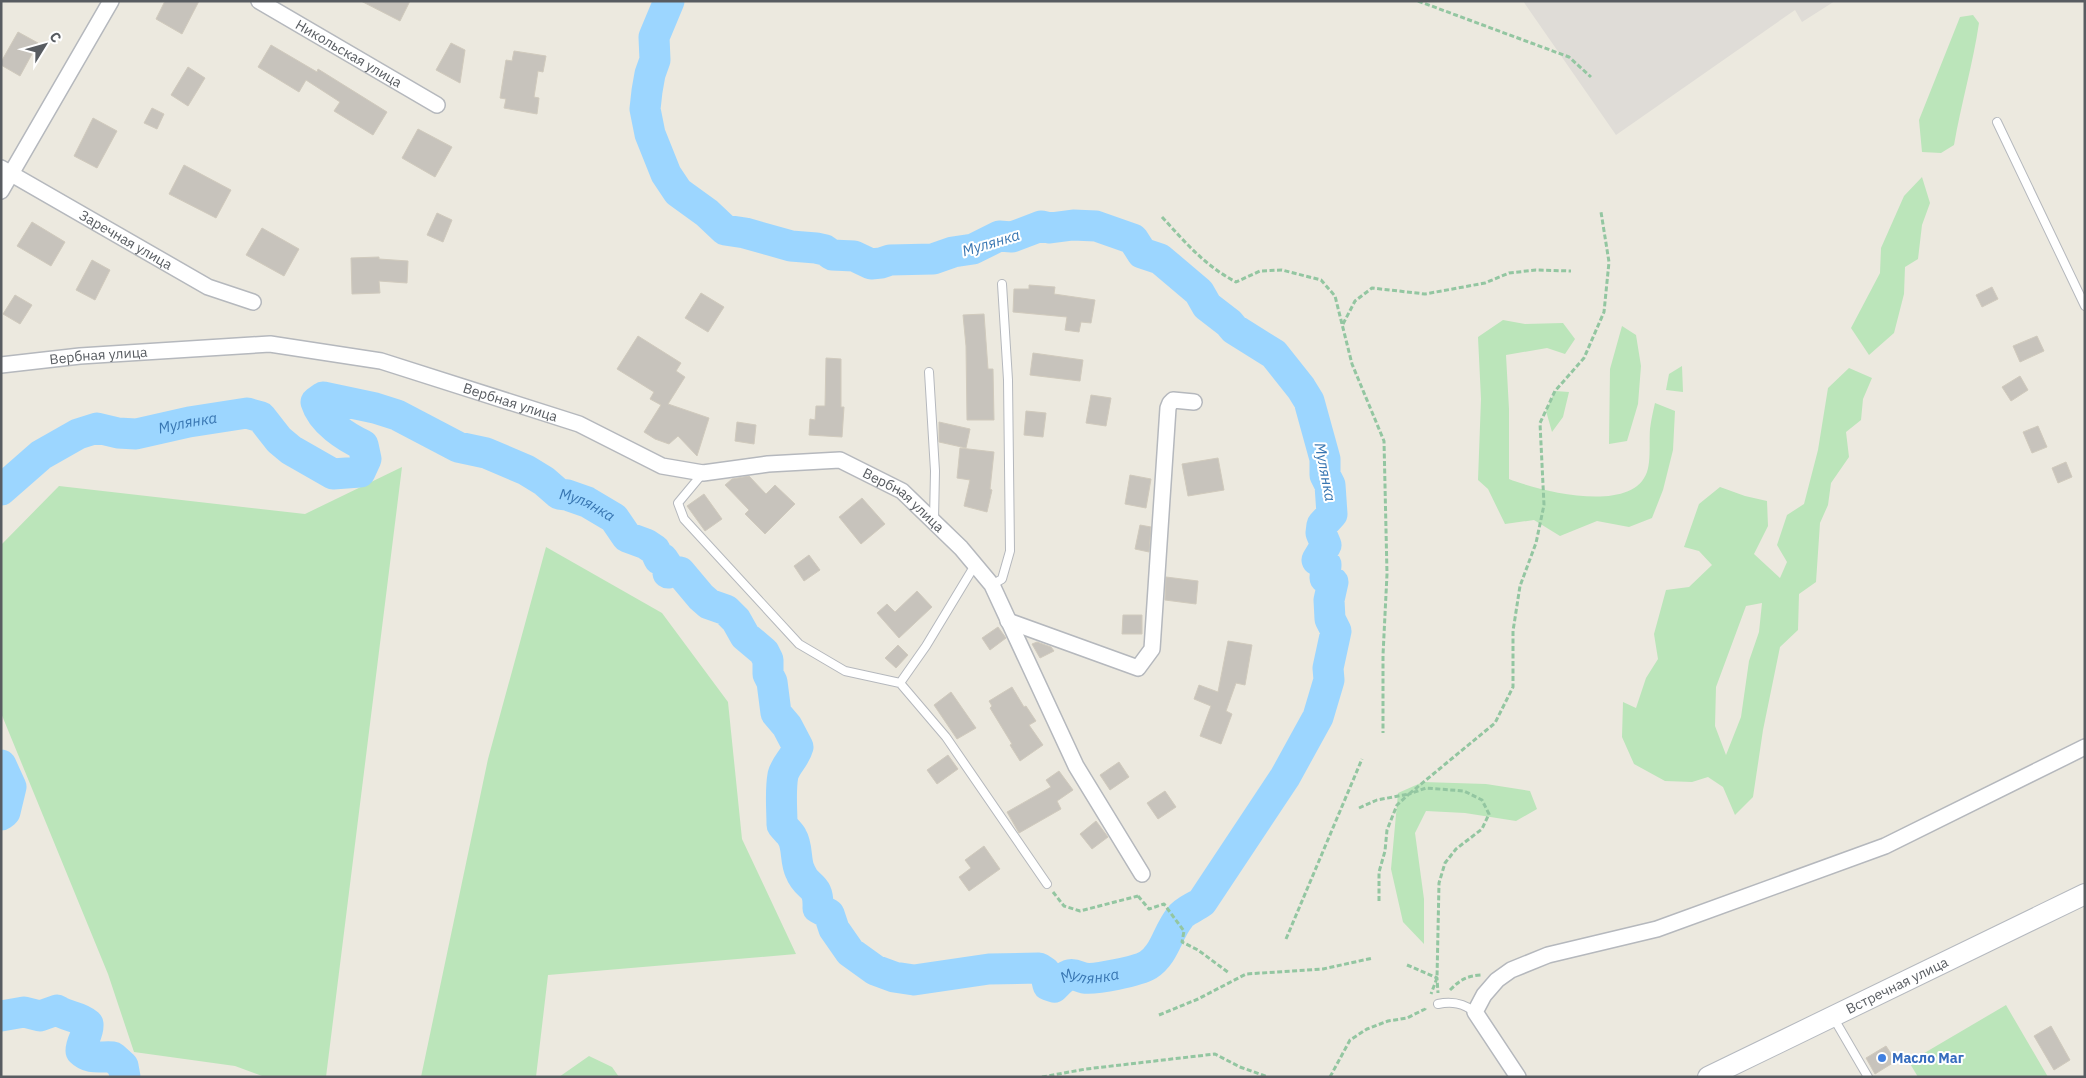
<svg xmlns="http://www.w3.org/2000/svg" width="2086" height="1078" font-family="'IBM Plex Sans',sans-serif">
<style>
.industrial{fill:#dfdcd7}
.green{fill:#bbe5ba;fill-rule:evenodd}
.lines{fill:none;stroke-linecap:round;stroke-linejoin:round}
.river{stroke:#9cd6ff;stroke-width:31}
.building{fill:#c7c3bc;stroke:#d0cabd}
.lane-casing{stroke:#b5b8bd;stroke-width:10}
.street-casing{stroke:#b5b8bd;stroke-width:18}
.secondary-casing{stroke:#b5b9bf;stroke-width:22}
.path{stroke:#93c6a1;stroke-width:3;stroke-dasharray:5 2.5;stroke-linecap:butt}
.lane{stroke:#fff;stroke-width:8}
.street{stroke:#fff;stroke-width:15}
.secondary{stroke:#fff;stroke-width:20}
.shop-dot{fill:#3f7fe0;stroke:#fff;stroke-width:2}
.labels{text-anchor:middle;stroke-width:4;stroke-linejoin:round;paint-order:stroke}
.street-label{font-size:14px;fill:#585c61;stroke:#fff}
.shop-label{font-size:14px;font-weight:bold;fill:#366cbe;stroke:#fff;text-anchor:start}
.water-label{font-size:15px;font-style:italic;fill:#3876b2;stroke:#fff}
</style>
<rect width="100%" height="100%" fill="#ece9df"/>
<path class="industrial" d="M1523,1H1835L1802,22L1795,10L1616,135Z"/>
<path class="green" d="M1973,15L1979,23C1973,64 1961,104 1954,145L1941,153L1922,152L1919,120L1960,17Z
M1922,177L1930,203L1922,225L1918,259L1905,267L1904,294L1894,333L1869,355L1851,328L1880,273L1881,248L1904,196Z
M1503,320L1525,324L1563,323L1575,339L1565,354L1547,348L1506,355L1509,409V479C1539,491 1632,515 1647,472C1651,461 1649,441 1650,429C1651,420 1653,412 1655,403L1675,411L1673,450L1663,490L1652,518L1629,527L1597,521L1560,536L1534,520L1505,524L1488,489L1478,480L1481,399L1478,337Z
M1622,326L1636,335L1641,366L1638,404L1627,441L1609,444L1610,369Z
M1682,366L1683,392L1666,390L1669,374Z
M1849,368L1872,378L1863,399L1861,420L1846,432L1849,457L1831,483L1828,505L1820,523L1816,582L1799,594L1798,630L1780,647L1763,730L1753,797L1735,815L1723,787L1708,777L1692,782L1665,781L1634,764L1622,737L1623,702L1636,708L1646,678L1658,659L1654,634L1666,590L1689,587L1712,565L1699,551L1684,547L1699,504L1720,487L1745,496L1767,501L1768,526L1754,554L1780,578L1787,562L1777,545L1787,515L1804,504L1818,450L1828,388ZM1762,603L1759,632L1749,661L1741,717L1726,755L1715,726L1716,687L1746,606Z
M1555,391L1569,392L1563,417L1552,432L1546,411Z
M402,467L326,1077H265L235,1066L134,1052L108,974L1,713V545L59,486L305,514Z
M546,547L662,613L728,702L742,839L796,954L548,975L536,1077H421L488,759Z
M1423,782L1486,784L1530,791L1537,809L1516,821L1465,813L1426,811L1415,833L1424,899V944L1403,922L1391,869L1398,793Z
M2006,1005L2048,1077H1918L1909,1062Z
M589,1056L612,1067L619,1077H559Z"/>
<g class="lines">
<g class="river">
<path id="s1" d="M1,490L41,455L78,434L97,428L118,433L136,434L189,422L247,413L261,417L279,440L291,450L333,474L360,472L366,459L363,445C346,437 322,422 316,402L323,397L375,408L397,415L458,447L486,453L526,470L544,481L559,494L567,495L587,502L614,518L627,537L646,544L655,550L659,559H663L667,565L668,573L674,571L680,572L701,597L709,604L726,610L736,620L745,636L764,652L768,660V674L772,682L776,713L787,726L798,747C795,758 786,764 783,775C780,791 782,809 782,825C785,829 790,833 792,837C798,847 795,861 800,871C807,890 819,882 818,908L829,914L834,929L850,952L875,970L894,977L914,980L989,969L1039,968L1045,972L1048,985L1054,987C1058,983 1063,977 1069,975C1074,973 1079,977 1084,978C1095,980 1138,971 1148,965C1165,954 1167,933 1180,917C1184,911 1195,907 1202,902L1285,777L1318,717L1329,680L1328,668L1336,631L1330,619L1329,600L1333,582L1325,578L1326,565L1317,560L1326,545L1321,533L1322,525L1332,514L1330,485L1325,475V459L1309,401L1301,388L1274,354L1234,329L1229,323L1207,306L1199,292L1160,259L1142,253L1133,239L1096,226L1073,225L1050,228L1041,226L1012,237L999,236L973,249L953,252L933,259L890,260L881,263L871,264L854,256L832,255L825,250L816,248L791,246L745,233L725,230L707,213L678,192L666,174L650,134L645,109L647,91L650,74L655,60L654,37L669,1"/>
<path d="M1,765L11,787L5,812L1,815"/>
<path d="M1,1016L24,1012L40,1016L57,1010C67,1017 79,1016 88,1024C89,1034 81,1041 81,1051C90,1060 101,1056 113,1057L123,1066L125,1077"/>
</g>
</g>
<path class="building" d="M165,1H199L182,34L156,19Z
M361,1H410L400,21Z
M18,32L38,43L20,76L1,65V62Z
M451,43L465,50L460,83L436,70Z
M271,45L317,72L318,69L387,112L373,135L334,111L340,102L306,80L299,92L258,67Z
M514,51L546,56L543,72L538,71L534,97L539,98L537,114L504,108L506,99L500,98L506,60L512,61Z
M188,67L205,78L188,106L171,95Z
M152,108L164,114L157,129L144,123Z
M93,118L117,131L97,168L74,156Z
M418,129L452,147L435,177L402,158Z
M184,165L231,190L216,218L169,194Z
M437,213L452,220L443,242L427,235Z
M32,222L65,242L51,266L17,246Z
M262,228L299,249L284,276L246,255Z
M379,257V259L408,261L407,283L379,281L380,293L352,294L351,258Z
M92,260L110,270L95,300L76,290Z
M1029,285L1055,287L1054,294L1095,300L1091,323L1081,322L1079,332L1065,330L1067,317L1013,312L1014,289H1029Z
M1992,287L1998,299L1982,307L1976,295Z
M701,293L724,307L708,332L685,318Z
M15,295L32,305L20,324L3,314Z
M984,314L988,369H993L994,420H967L966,346L963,315Z
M638,336L681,363L676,371L685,377L668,404L709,418L697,456L678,436L669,444L655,439L644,432L661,405L650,399L654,392L617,369Z
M2037,336L2044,351L2020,362L2013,346Z
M1033,353L1083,360L1080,381L1030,375Z
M826,358L841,359V407H844L842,437L809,435L810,419L815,420L816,406H825Z
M2020,376L2028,390L2011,401L2002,387Z
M1091,395L1111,398L1106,426L1086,423Z
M1026,411L1046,413L1043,437L1024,435Z
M737,422L756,425L754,444L735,441Z
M939,422L970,429L966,448L939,442Z
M2038,426L2047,447L2032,453L2023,432Z
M960,448L994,452L990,489L992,490L987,512L964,506L970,480L957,478Z
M1218,458L1224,490L1188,496L1182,464Z
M2066,462L2072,477L2058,483L2052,468Z
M1130,475L1151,479L1146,508L1125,504Z
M749,476L766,494L775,485L795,504L765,534L745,514L749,510L725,485L732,479Z
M704,494L722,519L705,531L687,506Z
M862,498L885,524L861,544L839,517Z
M1140,525L1151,527L1149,552L1135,549Z
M809,555L820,570L804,581L794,566Z
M1166,577L1198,581L1196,604L1165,600Z
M917,591L932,607L899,638L877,613L887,604L895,612Z
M1123,615H1142V634H1122Z
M998,627L1006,638L990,650L982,638Z
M1228,641L1252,645L1245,685L1236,683L1226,711L1232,714L1221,744L1200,736L1211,706L1194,699L1199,685L1218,692Z
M1037,642L1051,647L1054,651L1040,658L1032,644Z
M898,645L908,655L896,668L885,658Z
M1012,687L1024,707L1026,706L1036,721L1029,725L1043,745L1020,761L1010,745L1012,744L990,708L992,706L989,701Z
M951,692L976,728L957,739L934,705Z
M948,755L958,769L937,784L927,770Z
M1119,762L1129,777L1110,790L1100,775Z
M1059,771L1073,790L1057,801L1061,809L1019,833L1007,812L1051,787L1046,780Z
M1165,791L1176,807L1158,819L1147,803Z
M1096,821L1108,837L1092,849L1080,834Z
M984,846L1000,869L969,891L959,877L971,868L965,860Z
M2051,1026L2070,1060L2054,1070L2034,1036Z
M1886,1046L1896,1061L1875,1074L1866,1058Z"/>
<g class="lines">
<defs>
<path id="lane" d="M1997,122L2085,306
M929,372L935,471L934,520
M703,473L678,503L684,519L799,644L845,671L900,683L946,737L1047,884
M992,585L1002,579L1010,551L1008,380L1002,284
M900,683L926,646L975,565
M1438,1004C1452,1001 1463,1003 1475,1012
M1833,1017L1868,1077"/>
<g id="street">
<path id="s2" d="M259,1L437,105"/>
<path id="s3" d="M1,168L208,287L253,302"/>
<path d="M1,191L111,1"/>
<path id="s4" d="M1,365L80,356L270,344L381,361L579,424L662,466L703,473L768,464L840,460L902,491L961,548L992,585L1076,766L1142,874"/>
<path d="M1008,621L1138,668L1152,649L1168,408L1170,403L1173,400L1194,402"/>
<path d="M1518,1077L1475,1012L1484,995L1497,980L1511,970L1548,955L1657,929L1885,846L2085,747"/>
</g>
<g id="secondary">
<path id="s5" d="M1708,1077L2085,894"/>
</g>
</defs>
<use href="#lane" class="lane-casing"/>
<use href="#street" class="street-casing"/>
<use href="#secondary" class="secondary-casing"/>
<path class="path" d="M1418,1L1569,57L1591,77
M1162,217C1185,242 1205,266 1236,282L1260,271L1282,270L1321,280L1335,296L1352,364L1384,441L1387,574L1383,655V733
M1343,324L1355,301L1372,288L1425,294L1485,283L1509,273L1536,270L1571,271
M1359,808L1377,800L1409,794L1495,723L1513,687V631L1520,586L1536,543L1544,505L1540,423L1555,391L1584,358L1604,312L1609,262L1601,212
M1053,892L1064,906L1080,911L1138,896
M1138,896L1149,909L1164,904L1184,931L1182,942L1198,950L1229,973
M1379,901V872L1385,851L1387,830L1397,805L1409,794L1426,788L1464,791L1482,800L1489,814L1482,829L1456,849L1445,863L1439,883L1437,978L1431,994
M1286,939L1362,759
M1407,965L1437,978L1438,993
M1450,990C1460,980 1466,976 1481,975
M1159,1015L1198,999L1246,974L1323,969L1373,958
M1042,1077L1086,1069L1215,1054L1240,1067L1268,1077
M1330,1077L1350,1040L1367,1029L1388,1021L1407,1018L1425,1009L1426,1006"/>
<use href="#lane" class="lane"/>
<use href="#street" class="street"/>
<use href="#secondary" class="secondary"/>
</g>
<circle class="shop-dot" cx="1882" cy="1058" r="5"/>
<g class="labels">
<g class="street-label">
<text dy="5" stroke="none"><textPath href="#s2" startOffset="104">Никольская улица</textPath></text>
<text dy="5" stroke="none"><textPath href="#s3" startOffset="144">Заречная улица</textPath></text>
<text dy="5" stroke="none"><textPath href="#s4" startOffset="98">Вербная улица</textPath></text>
<text dy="5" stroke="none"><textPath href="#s4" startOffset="518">Вербная улица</textPath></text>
<text dy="5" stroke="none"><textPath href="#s4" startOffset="938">Вербная улица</textPath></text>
<text dy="5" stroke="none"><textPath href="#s5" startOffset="210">Встречная улица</textPath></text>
</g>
<g class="shop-label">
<text x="1892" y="1063">Масло Маг</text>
</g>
<g class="water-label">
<text transform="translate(991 243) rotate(-17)" y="5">Мулянка</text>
<text dy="5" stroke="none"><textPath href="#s1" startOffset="208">Мулянка</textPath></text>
<text transform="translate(1325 472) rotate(79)" y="5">Мулянка</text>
<text dy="5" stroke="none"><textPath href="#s1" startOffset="794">Мулянка</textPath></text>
<text dy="5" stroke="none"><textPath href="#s1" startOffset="1639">Мулянка</textPath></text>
</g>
</g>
<rect width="2086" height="1078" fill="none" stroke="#585c61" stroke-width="5"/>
<g transform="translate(45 45) rotate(53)" stroke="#ffffff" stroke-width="4" paint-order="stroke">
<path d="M0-4L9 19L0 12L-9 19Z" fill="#585c61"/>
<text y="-8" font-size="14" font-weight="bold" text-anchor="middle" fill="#585c61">С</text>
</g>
</svg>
